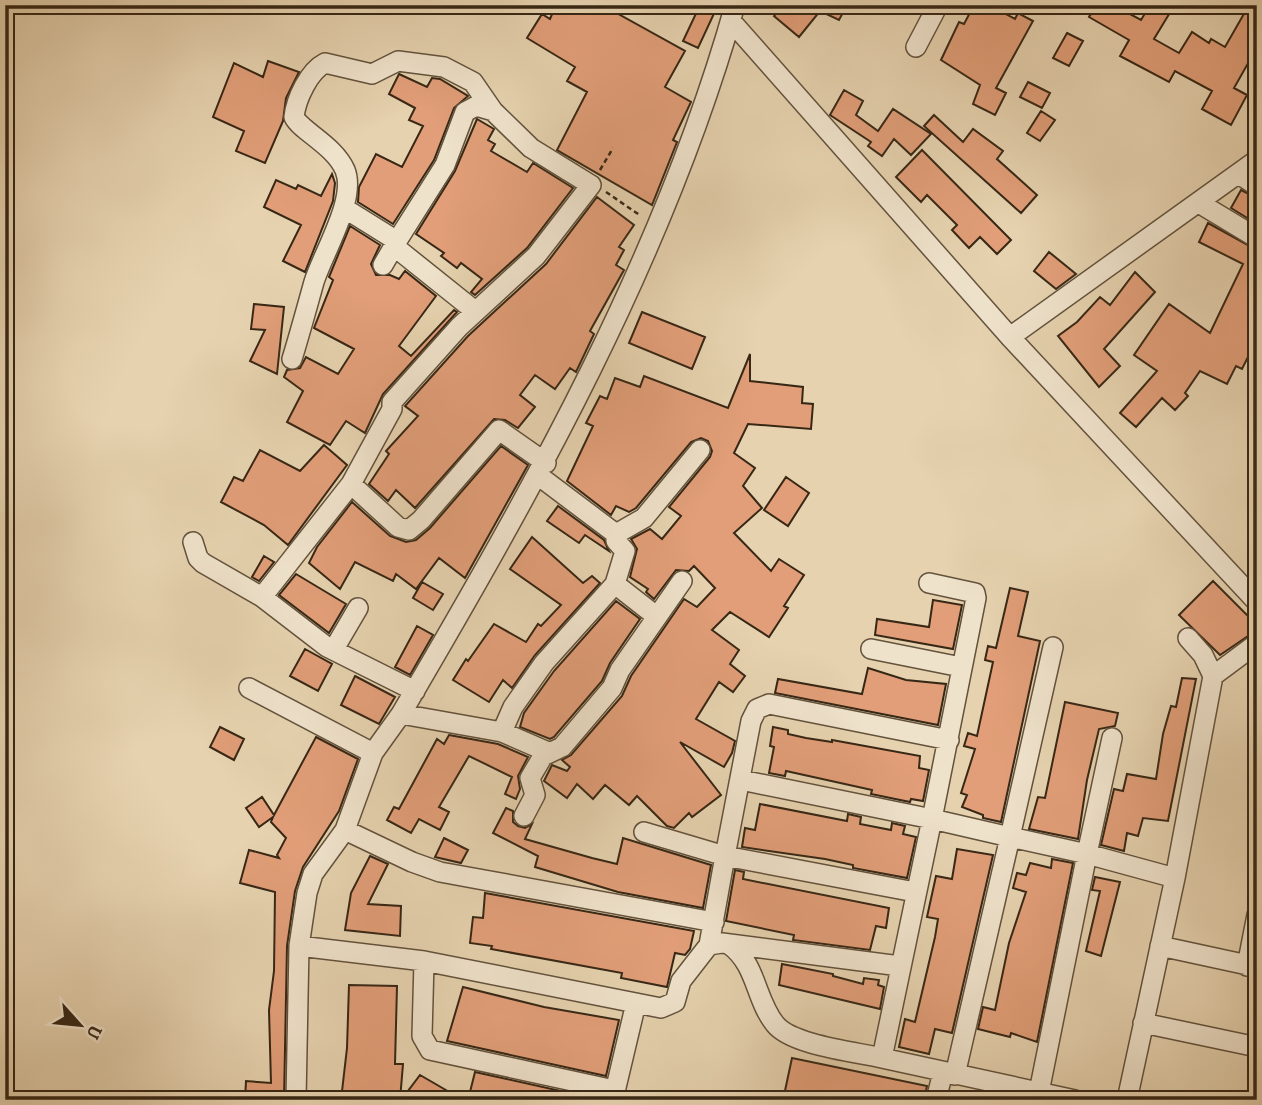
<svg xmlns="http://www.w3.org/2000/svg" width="1262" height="1105" font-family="Alegreya,serif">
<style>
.building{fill:#e19e78;stroke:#372715;stroke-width:2}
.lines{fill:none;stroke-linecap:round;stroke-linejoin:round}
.street-casing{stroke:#63523c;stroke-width:22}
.path{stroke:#372715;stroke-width:2.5;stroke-dasharray:5 3.5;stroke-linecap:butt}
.street{stroke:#efe2cb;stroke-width:19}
</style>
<rect width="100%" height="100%" fill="#e6d2af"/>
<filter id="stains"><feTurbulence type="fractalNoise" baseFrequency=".00286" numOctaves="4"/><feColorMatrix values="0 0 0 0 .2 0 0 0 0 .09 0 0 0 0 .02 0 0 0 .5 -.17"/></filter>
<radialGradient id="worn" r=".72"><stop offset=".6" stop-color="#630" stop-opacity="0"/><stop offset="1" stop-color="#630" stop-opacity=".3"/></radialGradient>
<path class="building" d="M556,5H602L685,51L665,87L691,102L673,140L677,142L652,205L557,150L587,92L567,81L575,67L527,38L542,14L550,19Z
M700,5H718L698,48L683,41Z
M783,5H847L839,20L820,11L799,37L774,16Z
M974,5H989L1015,19L1018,13L1033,21L996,88L1006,93L995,115L973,104L980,85L941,60L959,22L964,24Z
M1096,5H1113L1141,20L1150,5H1160L1171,11L1154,39L1179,53L1192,32L1209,43L1211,39L1225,47L1249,5H1257V61L1251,58L1234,88L1247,95L1231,125L1202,109L1212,91L1175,71L1169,82L1120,56L1129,40L1089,17Z
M1067,33L1083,41L1069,66L1053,58Z
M268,61L299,72L286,98L283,121L265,163L236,151L244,131L213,117L234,63L263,77Z
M399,74L427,87L432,78L440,79L468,96L454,108L434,160L393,224L358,202L359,187L376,154L402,167L423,126L409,120L415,108L389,94Z
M1028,82L1050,93L1042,108L1020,97Z
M844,90L863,101L856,115L878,131L893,109L931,134L911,155L894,139L882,156L868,146L871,142L830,115Z
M1041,111L1055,120L1040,141L1027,133Z
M934,115L963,142L973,129L1003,151L997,159L1037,195L1021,213L924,126Z
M477,119L494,129L488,140L495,144L491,151L527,172L533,163L573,188L527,248L475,295L471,292L482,279L461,263L457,268L441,256L444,253L416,234L455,171Z
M922,150L1011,240L997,254L980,237L969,248L952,230L957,225L927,195L921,202L896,177Z
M332,174L335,183L333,201L305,272L283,261L301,225L264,207L276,180L296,189L298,185L321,196Z
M1241,190L1257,198V224L1231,208Z
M597,197L634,225L619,247L624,250L616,265L624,270L590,331L594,334L576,372L570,368L555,389L535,375L520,395L535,407L518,428L505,420L494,419L415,508L396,490L388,501L369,484L389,454L386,451L418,416L405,406L468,336L546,264Z
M1208,223L1257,250V317L1252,326L1257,328V333L1249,350L1251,351L1242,369L1236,366L1227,384L1200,371L1185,393L1188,396L1175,410L1162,398L1136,427L1120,413L1157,371L1134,355L1169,304L1210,333L1243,264L1199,242Z
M350,226L380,245L371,264L376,275H390L399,279L405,271L436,296L399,346L411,356L454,310L457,312L383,394L365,433L346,421L330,445L287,422L303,391L284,377L287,370L300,368L306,357L338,374L354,349L314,328L333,280L329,277Z
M1049,252L1076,274L1056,289L1034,271Z
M1135,272L1155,292L1104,349L1120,366L1099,387L1058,336L1077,322L1100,297L1110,305Z
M254,304L284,307L277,374L250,361L265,330L251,329Z
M642,312L705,337L692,369L629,343Z
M750,354V381L803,387L802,403L813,404L811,429L748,424L734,453L755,468L743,486L762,508L734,533L771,571L779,559L804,575L784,606L788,608L769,637L730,612L712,630L739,650L730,664L745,676L733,692L719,682L696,719L735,741L732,753L724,767L680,742L721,795L692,817L689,813L674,828L667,826L637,796L629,805L605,785L593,799L577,784L567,798L544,781L552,765L567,771L570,767L562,760L571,755L622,696L631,676L684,599L697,607L715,588L694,566L689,571L676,570L654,599L646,592L648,589L630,577L637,549L631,539L650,529L662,539L681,516L669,507L710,457L712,451L708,441L701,438L691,442L636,508L629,512L616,506L611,515L567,481L593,426L586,423L600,396L607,399L615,378L640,387L644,376L728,408Z
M324,445L347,465L288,545L264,525L221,502L234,477L243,481L260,450L300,471Z
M501,446L528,465L465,578L439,558L416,589L396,574L393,581L355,562L340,589L309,563L317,547L352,502L390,536L406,542L416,540L430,528Z
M786,477L809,493L788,526L764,510Z
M558,506L604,540L609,551L585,535L579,543L547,521Z
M532,537L583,583L592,576L600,583L535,655L512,688L503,680L489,702L453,680L466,659L468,661L494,624L526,642L538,624L541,626L561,605L510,569Z
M264,556L274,562L259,581L252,577Z
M296,574L346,604L329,633L279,595Z
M1213,581L1257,625L1248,636L1220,655L1179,615Z
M422,582L443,594L433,610L413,598Z
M1010,588L1028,592L1018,636L1040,641L1001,822L983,818V815L962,807L967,795L961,793L975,749L964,746L968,733L977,736L993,662L985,660L988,646L996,648Z
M933,600L962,605L953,649L875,635L877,619L929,627Z
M616,601L640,619L610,663L602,681L554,737L550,739L520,727L524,713L554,671Z
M417,626L433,635L410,675L395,667Z
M305,649L332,664L318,691L290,676Z
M868,668L906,680L946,684L938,725L775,693L778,679L862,694Z
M355,676L395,697L379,724L341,705Z
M1182,678L1196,679L1168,821L1143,818L1138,836L1127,833L1124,851L1101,845L1114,789L1123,791L1127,774L1156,779L1163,734L1171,706L1176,707Z
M1065,702L1118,713L1115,726L1099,729L1087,780L1078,839L1029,829L1038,797L1045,798Z
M220,727L244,739L234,760L210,747Z
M773,727L788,730V734L806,738L832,742V740L920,756L919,768L929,770L923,801L911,799L910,802L871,794L872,790L786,771L785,776L769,773L774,747L770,746Z
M449,735L498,744L528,757L518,776L520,789L516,799L505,794L512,777L469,756L439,807L449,812L440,830L419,819L411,833L387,820L394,807L399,809L437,739L444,744Z
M316,737L358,759L339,811L303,867L295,891L287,946L284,1100H245L246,1081L271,1083L269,1010L274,971L275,892L240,883L249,850L279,858L277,855L286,838L271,822L273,817L259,827L246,808L262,797L274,815Z
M760,804L847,821L848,814L861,817L860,824L891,830L892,823L905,826L903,834L916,837L907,878L853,868V865L825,859L742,847L745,828L755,830Z
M506,808L513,811V822L518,826L525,828L532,824L525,839L592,858L617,864L623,838L711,865L703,908L618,892L535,867L538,856L493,833Z
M444,838L468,850L461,863L435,857Z
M957,849L993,855L952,1033L935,1029L929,1054L899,1047L905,1019L915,1022L935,937L938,919L927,917L936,876L952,879Z
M370,856L388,864L368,904L401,906L400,936L345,930L351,893Z
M1052,859L1073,863L1037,1042L1011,1033L1010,1037L978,1029L983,1007L995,1010L1009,943L1026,892L1013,888L1017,873L1026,875L1030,863L1051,868Z
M735,870L744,872L743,879L889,908L886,928L876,926L870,950L793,940L794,935L726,921Z
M1095,877L1120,882L1101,956L1086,951L1100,891L1092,890Z
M485,893L694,931L690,949L685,955L675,953L667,987L621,978L622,973L491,949L492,946L470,943L473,917L483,918Z
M782,964L833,974V976L863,984L864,978L879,980L878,985L884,987L880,1009L779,985Z
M349,985L397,986L395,1064H403L400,1100H341L347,1048Z
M463,987L544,1007L619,1020L606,1076L447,1041Z
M792,1058L927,1086L924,1100H783Z
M475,1072L601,1100H468Z
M420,1075L463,1100H425L408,1091Z"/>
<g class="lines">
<defs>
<path id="street" d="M731,21L1010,337L1257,602
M916,47L938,5
M1239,174L1257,186
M1199,203L1257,238
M395,247L475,311
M383,265L397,241
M1010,337L1257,160
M292,359C300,333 307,307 314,282C323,253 357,199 345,170C334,145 301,131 294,117C296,99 309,71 325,63L372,74L398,61L444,67L473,82L493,111
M539,476L616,534
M351,484L398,527L409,530L421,520L499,430L546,463
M193,542L198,558L203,563L262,597L327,647L415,691
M929,583L975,593L976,598L932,819L1010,837L955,1075
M615,584L656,616
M262,597L351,484L392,409V402L459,327L536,256L591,185L531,148L493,111L476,106L465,112L445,165L397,241L344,208
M1188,638L1203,655L1213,676
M334,649L358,608
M871,649L961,667
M249,688L373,753
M401,714L502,732L548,752
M502,732L513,707L544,663L615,584L625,551L616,541V534L644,518L700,450
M1112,738L1087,854L1175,878
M741,780L932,819L882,1058L1075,1100
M524,816L535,795L530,778L543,756L562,747L612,688L620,670L682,581
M345,830L412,862L440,872L714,922
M644,832L725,856L709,945L722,943L900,966
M915,892L725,856L751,721L757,709L769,704L949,740
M730,945C757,965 755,999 775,1024C791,1045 856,1052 882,1058
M299,946L424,961L661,1008L675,1002L681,981L709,945
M1160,946L1257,967
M424,961L422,1036L430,1050L614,1090
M1247,966L1257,915
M1143,1023L1257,1047
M1039,1092L1087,854L1010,837L1053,647
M296,1100L299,946L307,893L313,874L345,830L373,753L401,714C533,489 664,258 735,5
M613,1100L636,1003
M936,1100L943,1072
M1127,1100L1175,878L1213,676L1252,647"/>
</defs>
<use href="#street" class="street-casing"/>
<path class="path" d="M600,170L613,148
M606,192L641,216"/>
<use href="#street" class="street"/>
</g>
<rect width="1262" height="1105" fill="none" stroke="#e6d2af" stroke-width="28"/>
<rect x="7" y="7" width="1248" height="1091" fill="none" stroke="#372715" stroke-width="3.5"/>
<rect x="14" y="14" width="1234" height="1077" fill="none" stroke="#372715" stroke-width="2"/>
<g transform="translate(80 1025) rotate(117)" stroke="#efe2cb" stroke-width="5" paint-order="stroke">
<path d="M0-5L12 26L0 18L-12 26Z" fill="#372715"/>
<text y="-10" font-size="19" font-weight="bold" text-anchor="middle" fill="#372715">U</text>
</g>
<rect width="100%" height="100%" filter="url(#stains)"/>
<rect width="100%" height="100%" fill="url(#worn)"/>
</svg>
